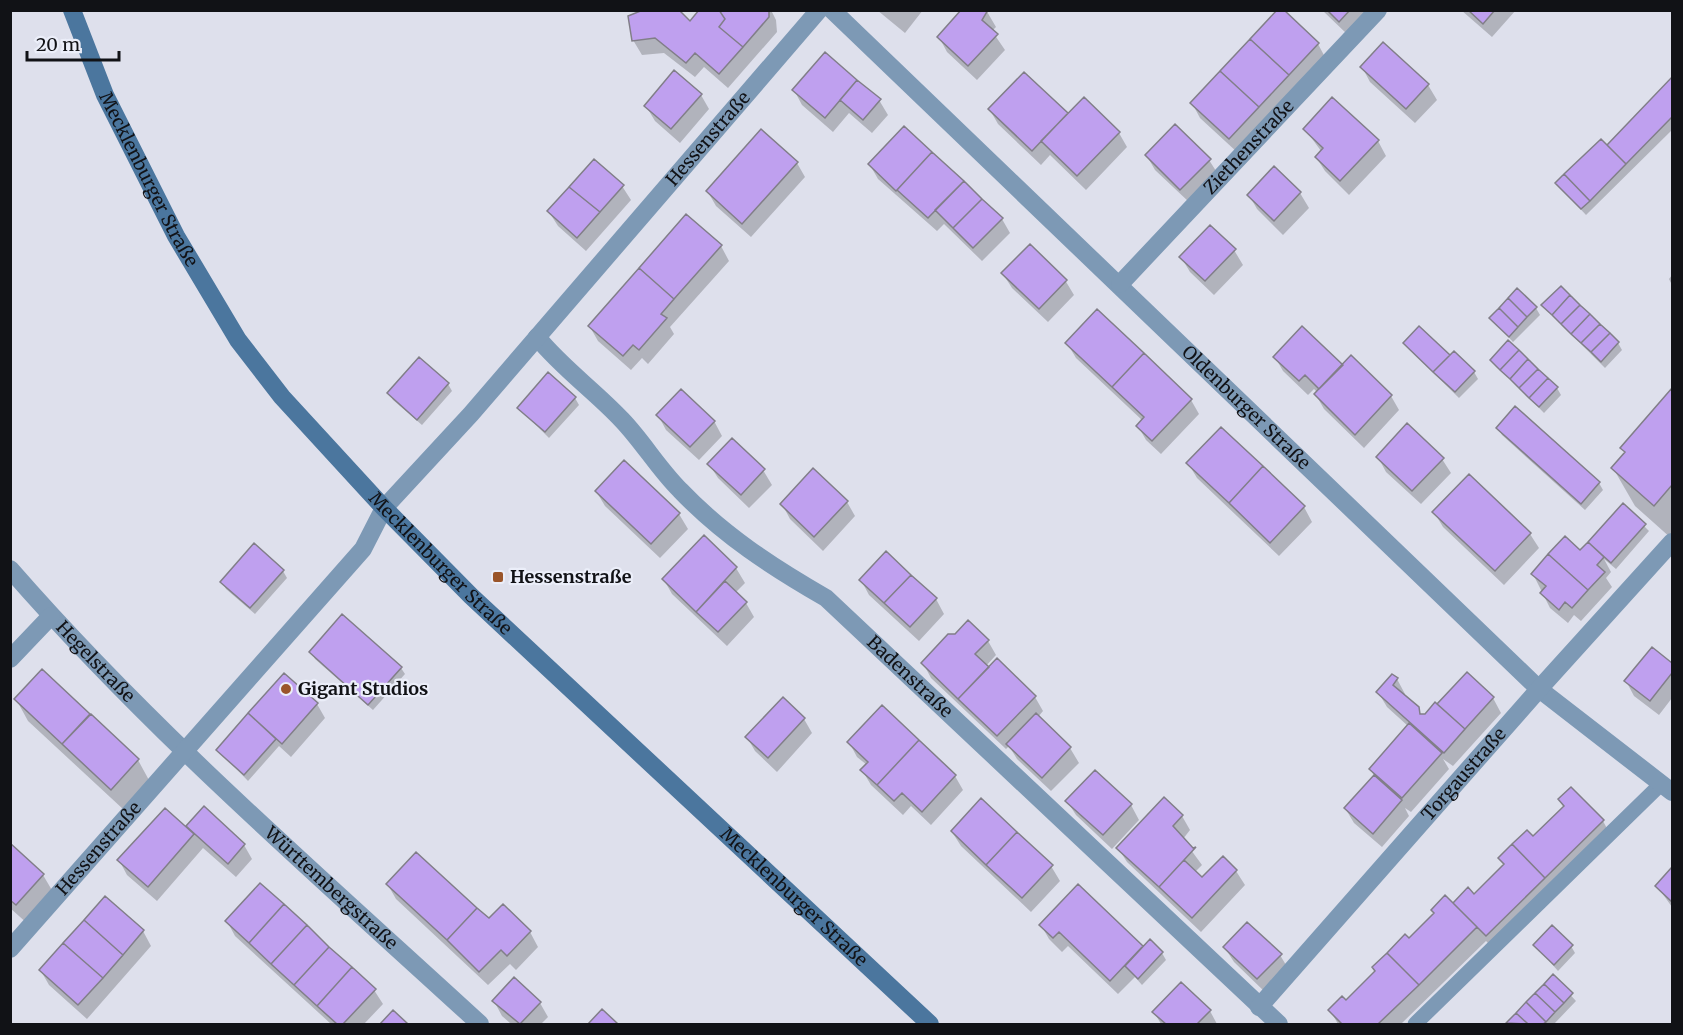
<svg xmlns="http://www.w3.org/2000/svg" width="1683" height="1035" font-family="Merriweather,serif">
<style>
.shadow{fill:#0003}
.building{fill:#bfa0ef;stroke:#817e88;stroke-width:1.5}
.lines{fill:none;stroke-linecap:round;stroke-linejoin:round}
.lane{stroke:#7d99b5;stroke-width:15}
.street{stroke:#7d99b5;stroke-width:18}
.secondary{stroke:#4b769e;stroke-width:18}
.poi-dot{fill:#9a552a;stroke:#ebeef9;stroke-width:2}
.labels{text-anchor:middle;stroke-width:4.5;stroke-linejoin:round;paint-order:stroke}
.street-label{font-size:18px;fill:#111216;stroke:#ebeef9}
.poi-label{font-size:18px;font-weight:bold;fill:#111216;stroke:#ebeef9;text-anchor:start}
</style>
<rect width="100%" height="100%" fill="#dee0ec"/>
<path class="shadow" d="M701,10H771L776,20L777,32L728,88L704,67L695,77L664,53L642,55L633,40L690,23Z
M877,10H923L905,33Z
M986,10L996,27L992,31L1005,50L977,80L947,52L939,37Z
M1322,10H1371L1348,35Z
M1461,10H1516L1492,37Z
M1318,44L1326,59L1238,153L1200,118L1192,103Z
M1383,44L1428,85L1437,100L1415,123L1370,82L1362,67Z
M1024,74L1068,115L1119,133L1127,147L1086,190L1050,155L1041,165L998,124L990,110Z
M1672,79V130L1586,215L1557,184L1607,147Z
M794,90L879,100L888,115L872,133L849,113L833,132L802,105Z
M701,95L709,109L680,143L655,121L646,106Z
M904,128L1002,219L1010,233L982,261L944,224L937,231L878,179L870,165Z
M1305,129L1378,141L1386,156L1349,195L1325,171L1316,157L1321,151Z
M1147,156L1209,160L1218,174L1190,203L1155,170Z
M797,163L805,177L751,237L716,206L708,192Z
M1274,168L1300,193L1309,208L1283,235L1257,209L1249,195Z
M622,186L631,200L586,251L558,226L549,212Z
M721,246L729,261L670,327L674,334L648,364L642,358L631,370L598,341L590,327Z
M1234,250L1243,265L1214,295L1190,272L1181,257Z
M1003,274L1065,280L1074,295L1048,322L1012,288Z
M1672,275V285L1669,279Z
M1543,306L1618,343L1622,350L1605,368Z
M1536,308L1540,315L1513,342L1491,318Z
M1419,328L1450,357L1474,372L1478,379L1459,398L1404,344Z
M1067,343L1191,400L1199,414L1161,454L1146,440L1138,426L1143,421L1076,358Z
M1275,357L1343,367L1391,396L1399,410L1364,448L1324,409L1316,395L1318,393L1314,389L1308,395L1283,371Z
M1492,360L1557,388L1561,395L1544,413Z
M448,384L452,391L422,425L393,400L389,393Z
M1672,390V539L1635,506L1613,468L1626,454L1622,448Z
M575,398L579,405L549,438L519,408Z
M658,415L714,421L722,436L699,460L666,430Z
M1498,428L1599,483L1603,490L1585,510L1502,435Z
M1221,429L1304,507L1312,522L1279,556L1197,478L1188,463Z
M1378,457L1442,459L1451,473L1421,504L1386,472Z
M624,462L679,514L688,529L660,558L605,506L596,491Z
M709,464L763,470L772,485L749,508L718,478Z
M847,502L855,516L823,551L790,519L782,504Z
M1623,505L1649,531L1616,569L1604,559L1611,572L1606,578L1612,587L1581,621L1574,615L1568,623L1550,608L1533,574L1580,552Z
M1434,512L1530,534L1539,548L1504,585L1443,527Z
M704,537L736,568L745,583L735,593L746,603L754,617L727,646L672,594L664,580Z
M254,545L283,571L287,578L255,614L226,589L222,582Z
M861,580L936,599L944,614L919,641L869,595Z
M988,641L996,655L986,666L1035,697L1043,711L1038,717L1070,748L1079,763L1051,791L1017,759L1009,746L1006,749L931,678L923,663Z
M1652,649L1672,665V698L1659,715L1634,696L1626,681Z
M311,652L401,668L405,674L373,710L315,659Z
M42,671L138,760L150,782L124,810L28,721L16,699Z
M1467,674L1493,698L1501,713L1453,766L1443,759L1449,769L1411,812L1405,808L1409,816L1382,847L1354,823L1345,808L1375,777L1370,769L1408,726L1387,707L1378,692L1397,679L1405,694L1403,696L1422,715H1425Z
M284,675L317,704L325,718L291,757L279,746L248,781L218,750Z
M804,719L812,733L777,772L755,751L747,737Z
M849,742L955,776L963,790L931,825L911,806L903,815L871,785L862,770L867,765L857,757Z
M1095,772L1131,805L1139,820L1112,849L1076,815L1067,801Z
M1571,789L1603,821L1611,836L1495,950L1486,941L1401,1024H1338L1330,1010L1346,1002L1409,940L1452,905L1474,896L1504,866L1500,859L1533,838L1564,808L1560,800Z
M204,808L244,845L252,859L236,877L203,848L157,901L127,875L119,860L186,828Z
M1182,816L1190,830L1183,839L1202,865L1195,872L1203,879L1236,871L1245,885L1201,932L1127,862L1118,848Z
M952,832L1051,866L1060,881L1031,912L961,846Z
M10,845L43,875L56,897L29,925L10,908Z
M1672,869V907L1657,886Z
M388,885L530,932L538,947L516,970L510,964L488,985L396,899Z
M105,898L143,931L151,946L87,1019L49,985L41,971Z
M227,921L374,990L383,1004L364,1024H331L235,936Z
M1041,925L1142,947L1162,953L1166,960L1142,985L1135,977L1118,994L1068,946L1062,952L1049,939Z
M1535,945L1571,946L1575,953L1558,971Z
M1225,948L1280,955L1289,970L1266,993L1234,962Z
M1553,976L1576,1001L1554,1024H1507Z
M494,1001L540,1003L548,1017L541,1024H511L502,1016Z
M1210,1011L1217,1024H1161L1154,1012Z"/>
<path class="building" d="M643,10H679L690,21L699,10H719L725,19L719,27L743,47L719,74L695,53L686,63L655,38L632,41L628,16Z
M719,10H769V17L743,47L719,27L725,19Z
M961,10H988L982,20L998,34L968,66L937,37Z
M1277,10H1284L1319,43L1289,75L1250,39Z
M1327,10H1350L1339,22Z
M1468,10H1495L1483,24Z
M1250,39L1289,75L1259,107L1220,71Z
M1383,42L1429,84L1406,109L1360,67Z
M825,52L857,80L825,118L792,90Z
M674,70L702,94L671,129L644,106Z
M1220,71L1259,107L1229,139L1190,103Z
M1024,72L1068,113L1032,151L988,109Z
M1672,77V117L1626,164L1607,145Z
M857,80L881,99L863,120L840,100Z
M1084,97L1120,132L1077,176L1041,141Z
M1332,97L1379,140L1340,181L1315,157L1323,148L1303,129Z
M1175,124L1211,159L1180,190L1145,155Z
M904,126L932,152L896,191L868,164Z
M761,129L798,162L742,224L706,191Z
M1601,139L1626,164L1590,201L1564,174Z
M932,152L964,181L928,218L897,190Z
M594,159L624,185L600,212L569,187Z
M1274,166L1301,192L1274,221L1247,195Z
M1564,174L1590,201L1581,209L1555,183Z
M964,181L982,199L953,228L935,210Z
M569,187L600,212L577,238L547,211Z
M982,199L1003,218L973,248L953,228Z
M686,214L722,245L674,299L639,268Z
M1210,225L1236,249L1205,281L1179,257Z
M1030,244L1067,280L1039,309L1001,273Z
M639,268L674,299L661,314L667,318L639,350L633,345L623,356L588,326Z
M1561,286L1570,295L1552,315L1541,305Z
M1517,288L1537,307L1527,317L1508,298Z
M1570,295L1580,305L1561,324L1552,315Z
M1508,298L1527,317L1518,327L1499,308Z
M1580,305L1590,314L1571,334L1561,324Z
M1499,308L1518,327L1509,337L1489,318Z
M1097,309L1144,353L1112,387L1065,343Z
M1590,314L1600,324L1581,343L1571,334Z
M1600,324L1610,333L1591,352L1581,343Z
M1302,326L1343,365L1319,389L1305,375L1299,381L1273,357Z
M1419,326L1450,355L1433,372L1403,343Z
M1610,333L1619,342L1601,362L1591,352Z
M1508,340L1519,350L1500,370L1490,360Z
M1519,350L1528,359L1510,379L1500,370Z
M1454,351L1475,371L1455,392L1433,372Z
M1144,353L1192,399L1152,441L1136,426L1144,417L1112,387Z
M1351,355L1392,395L1355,435L1314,394Z
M419,357L449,383L417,420L387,393Z
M1528,359L1538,369L1519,388L1510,379Z
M1538,369L1548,378L1529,398L1519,388Z
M548,372L576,397L545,432L517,408Z
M1548,378L1558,387L1539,407L1529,398Z
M1672,388V485L1654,506L1611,468L1625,452L1620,448Z
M681,389L715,421L690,447L656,415Z
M1515,406L1600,482L1581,504L1496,428Z
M1407,423L1444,458L1412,491L1376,457Z
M1221,427L1263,466L1229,503L1186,463Z
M732,438L765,469L741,495L707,464Z
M624,460L680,513L651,544L595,491Z
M1263,466L1305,506L1270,543L1229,503Z
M813,468L848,501L814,537L780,504Z
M1469,474L1531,533L1495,571L1432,512Z
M1623,503L1646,524L1611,563L1588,542Z
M704,535L737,567L696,612L662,579Z
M1565,536L1580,550L1588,542L1604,557L1597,565L1605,572L1588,590L1548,554Z
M254,543L284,570L250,608L220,582Z
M886,551L911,575L884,603L859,580Z
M1548,554L1588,590L1572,608L1565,602L1559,610L1540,593L1546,586L1531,574Z
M911,575L937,598L910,627L884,603Z
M725,581L747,602L718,632L696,612Z
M342,614L402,667L368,705L309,652Z
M968,620L989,640L975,654L989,667L958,699L921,663L948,634H955Z
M1652,647L1672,663V673L1650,701L1624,681Z
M997,658L1036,696L997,736L958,699Z
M42,669L90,714L62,744L14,699Z
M1467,672L1494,697L1465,729L1437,704Z
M284,673L318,703L282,744L248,713Z
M1392,674L1398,678L1393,685L1419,707L1420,714H1425L1435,702L1465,729L1444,753L1376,692Z
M783,697L805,718L768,758L745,737Z
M882,705L919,740L877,785L860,770L868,762L847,742Z
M248,713L276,739L244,775L216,750Z
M1036,713L1071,747L1042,778L1006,744Z
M91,714L139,759L111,790L62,744Z
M1409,723L1442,753L1402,798L1369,769Z
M919,740L956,775L922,812L902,793L894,801L877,785Z
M1095,770L1132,804L1103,835L1065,801Z
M1374,775L1402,800L1373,834L1344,808Z
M1571,787L1604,820L1545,878L1512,844L1527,830L1533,836L1564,806L1558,799Z
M1164,797L1183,815L1173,826L1193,848L1196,847L1159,887L1116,848Z
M981,798L1017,832L986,865L951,831Z
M204,806L245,844L228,864L186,826Z
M165,808L194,834L148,887L117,860Z
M1017,832L1053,865L1022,898L986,865Z
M10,843L44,874L16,905L10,900Z
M1512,844L1545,878L1486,936L1453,903L1468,887L1474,894L1504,864L1498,858Z
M416,852L477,908L447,940L386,884Z
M1223,856L1237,870L1192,918L1159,887L1184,860L1202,877Z
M1672,867V902L1655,886Z
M260,883L284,904L249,943L225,921Z
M1078,884L1143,946L1110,981L1059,932L1053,938L1039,925Z
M1445,895L1477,927L1419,985L1387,953L1405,934L1409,938L1434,913L1431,910Z
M105,896L144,930L123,955L84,920Z
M284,904L307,925L271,964L249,943Z
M503,904L531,931L507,956L501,950L479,972L447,940L477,908L489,918Z
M84,920L123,955L103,978L63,943Z
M1247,922L1282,954L1257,979L1223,947Z
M307,925L329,947L294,985L271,964Z
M1552,925L1573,945L1554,965L1533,945Z
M1150,939L1163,952L1138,979L1125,966Z
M63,943L103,978L78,1005L39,970Z
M329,947L352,967L317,1006L294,985Z
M1387,953L1419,985L1378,1024H1342L1328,1010L1342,996L1346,1000L1375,971L1372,967Z
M352,967L376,989L343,1024H337L317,1006Z
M1553,974L1573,993L1564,1003L1544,984Z
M514,977L541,1002L520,1024L492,1001Z
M1181,982L1211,1010L1197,1024H1166L1152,1012Z
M1544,984L1564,1003L1555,1012L1535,993Z
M1535,993L1555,1012L1546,1022L1526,1002Z
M1526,1002L1546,1022L1543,1024H1528L1516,1013Z
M602,1009L618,1024H588Z
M393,1010L408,1024H380Z
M1516,1013L1528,1024L1506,1023Z"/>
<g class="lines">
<path class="lane" d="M1415,1024L1661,784"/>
<g class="street">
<path id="s1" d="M832,10L1539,689L1672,792"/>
<path id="s2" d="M1120,284L1378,10"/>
<path id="s3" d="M537,337C562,368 595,391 622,420C643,442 658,468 680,490C723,535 772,567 826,598L1279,1024"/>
<path id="s4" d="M10,569C154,734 320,877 480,1024"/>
<path d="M10,659L51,616"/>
<path id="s5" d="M10,949L363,549L384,508L471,414L819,10"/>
<path id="s6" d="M1259,1007L1539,689L1672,542"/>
</g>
<path class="secondary" id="s7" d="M72,10L105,95L176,236L238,340L282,397L384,508L471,596L930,1024"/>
</g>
<g class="poi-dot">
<rect x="492" y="571" width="12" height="12" rx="3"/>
<circle cx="286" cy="689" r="6"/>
</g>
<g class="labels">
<g class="street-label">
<text dy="6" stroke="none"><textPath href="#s5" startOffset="1071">Hessenstraße</textPath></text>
<text dy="6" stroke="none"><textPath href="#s2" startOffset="188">Ziethenstraße</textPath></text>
<text dy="6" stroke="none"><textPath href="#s7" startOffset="186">Mecklenburger Straße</textPath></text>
<text dy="6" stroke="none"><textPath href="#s1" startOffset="574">Oldenburger Straße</textPath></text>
<text dy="6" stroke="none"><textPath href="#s7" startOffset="672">Mecklenburger Straße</textPath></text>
<text dy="6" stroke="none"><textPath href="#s4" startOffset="126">Hegelstraße</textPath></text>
<text dy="6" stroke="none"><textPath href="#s3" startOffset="507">Badenstraße</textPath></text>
<text dy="6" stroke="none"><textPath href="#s6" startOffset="310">Torgaustraße</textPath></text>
<text dy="6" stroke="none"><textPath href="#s5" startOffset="134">Hessenstraße</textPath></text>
<text dy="6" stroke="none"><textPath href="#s4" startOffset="453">Württembergstraße</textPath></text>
<text dy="6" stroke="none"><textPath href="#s7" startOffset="1158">Mecklenburger Straße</textPath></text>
</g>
<g class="poi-label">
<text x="510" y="583">Hessenstraße</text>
<text x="298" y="695">Gigant Studios</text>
</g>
</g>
<rect width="1683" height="1035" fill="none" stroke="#111216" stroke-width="24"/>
<path d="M27 51v9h92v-9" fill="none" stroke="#111216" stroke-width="3"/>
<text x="36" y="51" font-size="18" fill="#111216" stroke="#ebeef9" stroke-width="4.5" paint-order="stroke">20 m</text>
</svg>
